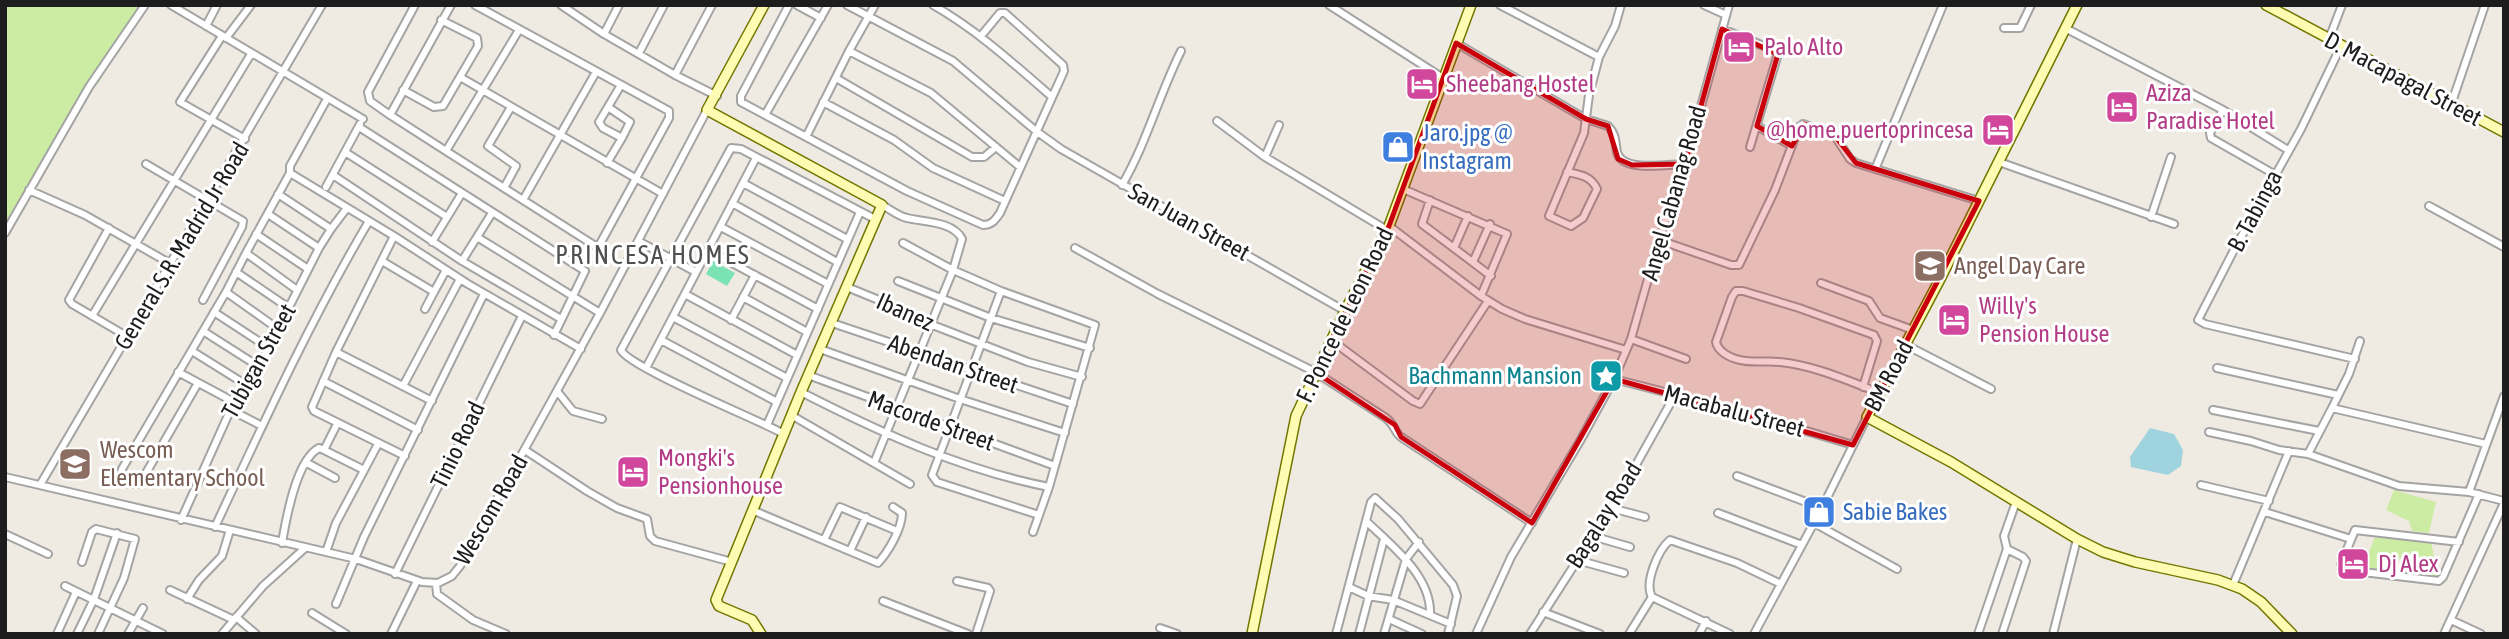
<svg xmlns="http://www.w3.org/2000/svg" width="2509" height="639" font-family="'Asap Condensed',sans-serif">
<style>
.grass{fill:#cceca4}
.pitch{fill:#7be2b4}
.water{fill:#9fd4df}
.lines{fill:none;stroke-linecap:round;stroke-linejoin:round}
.street-casing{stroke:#a4a4a4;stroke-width:10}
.secondary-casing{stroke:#727700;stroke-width:12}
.street{stroke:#fff;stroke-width:6}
.secondary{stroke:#fdfcb2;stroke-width:9}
.marked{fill:#c9000c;fill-opacity:0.2;stroke:#c9000c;stroke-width:5;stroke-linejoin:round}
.labels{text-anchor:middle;stroke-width:6;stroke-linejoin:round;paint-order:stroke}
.hotel-label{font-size:24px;fill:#b23c85;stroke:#fff;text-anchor:start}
.street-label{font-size:24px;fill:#1d1d1d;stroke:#fff}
.shop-label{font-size:24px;fill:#366cbe;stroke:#fff;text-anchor:start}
.education-label{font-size:24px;fill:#785e54;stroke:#fff;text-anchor:start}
.culture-label{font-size:24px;fill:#0d838f;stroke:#fff;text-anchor:end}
.neighbourhood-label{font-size:26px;letter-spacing:2px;fill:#505050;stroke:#fff}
</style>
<rect width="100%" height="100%" fill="#efeae2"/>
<path class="grass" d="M5,5H145L116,49L100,81L82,101L33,177L5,229Z
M2394,490L2436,502L2429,533L2412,531L2409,521L2386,510Z
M2375,537L2431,542L2438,577L2411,574L2404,560L2388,555L2378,570L2363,567Z"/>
<path class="pitch" d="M713,261L735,273L727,286L706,274Z"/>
<path class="water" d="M2150,428L2174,434L2183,450L2181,466L2168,475L2131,467L2130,457Z"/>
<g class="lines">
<defs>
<path id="street" d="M171,5L363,119
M475,5L669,111V118L600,244L597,247L523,200L596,72
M561,5L604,34L675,75L717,96
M789,5L741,96V102L907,191L983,225C992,225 995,220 1000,213L1064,71L1063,65L1005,13H1000L981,36
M797,5L821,18
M847,5L953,61L1036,131L1061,149L1345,311
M933,5C977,30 1014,64 1052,97
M1329,5L1443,78
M1500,5L1599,57
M1704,5L1726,15
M206,26L217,5
M2004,28H2020L2031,5
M2065,28L2223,110L2288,150
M1722,29L1776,51L1778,54L1750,147
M519,30L446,151L523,200
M604,34L619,5
M222,36L180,102L245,139
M226,38L251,5
M2329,39L2342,5
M1456,43L1586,119L1608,126C1616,134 1615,141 1617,152C1622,173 1668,164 1685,164
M2341,46L2301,129L2235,248L2198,320L2205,324L2355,359
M849,51L931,93L1020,167
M639,53L664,5
M675,75L712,5
M460,77L663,194
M836,78L972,157H984L996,147
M403,90L434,107L443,106L478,46L477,38L441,20
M823,102L894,140L933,168L1005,201
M2451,105L2485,5
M608,107L630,122L622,138
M2223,110L2210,133L2211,138L2274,174
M390,115L370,101L368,92L415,5
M765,115L828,5
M1217,121L1265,157L1387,230
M1757,126L1792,146
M359,127L585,271L554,335
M807,135L849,51L875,5
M446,151L390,115L451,5
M345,152L447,217
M1265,157L1279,125
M1999,162L2174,224
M607,163L622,138L603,128L599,122L621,85
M146,164L243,221L242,227L203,300
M1876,167L1943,5
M1567,172C1581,175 1591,176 1597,189L1583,218L1571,226L1549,216L1584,133L1589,95L1599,57L1615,26L1621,5
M290,173V166L327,99
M333,175L462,261L561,319
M743,183L847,239
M1122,185C1147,142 1159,95 1181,51
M326,187L360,124
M504,188L516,166L488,146L511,107
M1403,189L1507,234L1481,296
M29,190L85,215L171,264
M278,194L331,229
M1430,200L1422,224L1491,276
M732,203L837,262
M2429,206L2504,247
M268,214L319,248
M2151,217L2171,157
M1389,226L1481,296L1502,309L1525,319L1626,350
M721,227L828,284
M109,228L69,300L72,304L128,337
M5,233L89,87L145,5
M256,234L308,269
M394,236L336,352L312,407L314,411L405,456
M477,237L600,313
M1659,240L1731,265H1739L1775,190L1799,127L1803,124L1835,136L1850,159L1856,163L1979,201
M638,241L696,272
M432,242L462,193
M903,243L953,270L1001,291L1095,325L1049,487L1033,532
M1075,248L1158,294L1315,372L1386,418C1396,426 1394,432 1401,437L1532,523
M1454,248L1468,216
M708,250L818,309
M382,261L434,292L446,270
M462,261L492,213
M1473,262L1490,224
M236,272L289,308
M898,281L991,318L1090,348
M1821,283L1869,301L1880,318L1913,330
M847,287L891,305L930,324L1028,362L1082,377
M297,290L246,253L290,173L394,236L468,284L581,349
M1001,291L932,475L937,482L1039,515
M226,292L278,329
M685,294L797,355
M743,297L807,332
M425,309L434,292
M214,312L269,348
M92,316L251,54
M673,317L787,378
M731,320L755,275
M832,323L1073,404
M203,331L258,366
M1631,339L1686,359
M661,340L777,402
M1331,340L1413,401L1420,404L1488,301
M1906,345L1991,389
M820,349L960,399L1065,433
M192,351L248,386
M336,352L432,401
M646,368L756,158
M2217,368L2338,395
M178,372L234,402
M808,375L1055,466
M1614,379L1750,414L1853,445
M323,381L418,430
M198,383L142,480L137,484L124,483L120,477L122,469L226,292L246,253
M403,386L460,279
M1863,387L1877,341L1874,335L1799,308L1743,291H1736L1732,297L1716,342C1718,351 1727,356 1736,359C1752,364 1764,360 1780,362C1813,365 1849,381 1880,393
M557,391L573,411L602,419
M801,392C879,432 962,470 1049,487
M2504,396L2469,492L2504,501
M2332,408L2349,374L2360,341
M231,410L262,426
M2213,410L2319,431
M791,415L910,484
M337,424L324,450L364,470
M767,425L860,212
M780,432C756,419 627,366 621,350L731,148L741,149L871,217
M2209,432L2251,441L2279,450L2308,454L2399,486L2469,492
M525,450L587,491L617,508L647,519L650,536L655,541L732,562
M2308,454L2332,408L2486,444
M307,463L335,478
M874,463L953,270L962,239C953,221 923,222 907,218C898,216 890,209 882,205
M1737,476L1822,508
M5,477L356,559L422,582L438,583L452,576L460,566L600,313L707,110
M40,485L322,5
M2201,485L2269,501
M1611,508L1645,517
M752,510L878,563C888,552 902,529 902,513L893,507
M2265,512L2351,539
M1718,513L1802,545
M181,520L234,402L239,396L245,394L319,248L331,229L347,208
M1366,521C1392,546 1432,576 1430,615
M1814,523L1897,569
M215,527C263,424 311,319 369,221
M5,534L48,554
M1592,536L1630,547
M824,540L840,507L897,531
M2459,542L2355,530L2341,564L2346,570L2439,581L2443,577L2479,494
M282,543C286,519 296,460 319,448L324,450
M850,551L866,517
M326,552L336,523L378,444
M1577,560L1624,573
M82,562L92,532L96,529L135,539L124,578L98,634
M395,574L522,316
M957,581L988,588L990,591L976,634
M436,583L437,594L473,620L506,634
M2233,585L2289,451
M65,586L163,634
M1349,587L1368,596L1393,600L1451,624
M170,590L234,620
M1652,597L1730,634
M187,599L199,580L222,556L230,530
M883,601L968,634
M336,604L364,537L484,294
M1543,612L1600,634
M312,613L346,634
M236,617L256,634
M1389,619L1422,634
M2451,620L2481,634
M1160,628L1177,634
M57,634L76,592
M77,634L94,599L117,533
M128,634L143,608
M222,634L263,586L305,548
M391,634L417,581
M1336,634L1371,502L1375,498L1398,519L1453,585L1457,596L1448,634
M1359,634L1384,539
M1384,634L1406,559L1419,542
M1476,634L1511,557L1580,441L1614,379L1631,339L1659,240L1685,164L1729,5
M1530,634L1618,497L1675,395
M1629,634L1652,597C1644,583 1658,550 1670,540L1737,563L1781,584
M1699,634L1706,621
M1754,634L1822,508L1867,417
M1978,634L2007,549
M2002,634L2026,561L2023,557L2007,549L2004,536L2016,502
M2053,634L2077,539
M2444,634L2504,503"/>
<path id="secondary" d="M2077,5L1938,283L1867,417L1951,462L2077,539L2103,552L2135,562L2218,580L2242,589L2261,602L2292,634
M2266,5L2504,132
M761,634L752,620L719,606L716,600L801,392L882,205L707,110L764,5
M1252,634L1296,416L1345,311L1389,226L1471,5"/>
</defs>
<use href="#street" class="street-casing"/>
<use href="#secondary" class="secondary-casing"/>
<use href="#street" class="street"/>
<use href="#secondary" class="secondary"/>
</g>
<path class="marked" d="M1722,29L1778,54L1757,126L1792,146L1804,124L1835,136L1856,163L1979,201L1853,445L1614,379L1532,523L1401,437L1395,425L1315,372L1389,226L1456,43L1586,119L1608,126L1618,159L1632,165L1685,164Z"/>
<defs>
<symbol id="hotel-square" viewBox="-11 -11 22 22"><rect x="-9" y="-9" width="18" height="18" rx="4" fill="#d1479c" stroke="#fff"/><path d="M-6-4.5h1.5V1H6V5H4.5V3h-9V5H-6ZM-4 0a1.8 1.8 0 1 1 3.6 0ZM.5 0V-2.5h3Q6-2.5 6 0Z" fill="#fff"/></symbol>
<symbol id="shop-square" viewBox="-11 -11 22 22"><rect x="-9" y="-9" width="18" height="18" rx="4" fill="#3f7fe0" stroke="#fff"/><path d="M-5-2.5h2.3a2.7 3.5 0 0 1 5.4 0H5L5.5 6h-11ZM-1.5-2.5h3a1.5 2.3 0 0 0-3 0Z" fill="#fff"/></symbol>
<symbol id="school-square" viewBox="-11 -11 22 22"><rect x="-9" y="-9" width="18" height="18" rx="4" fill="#8d6e63" stroke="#fff"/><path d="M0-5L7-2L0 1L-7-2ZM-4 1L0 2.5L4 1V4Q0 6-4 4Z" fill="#fff"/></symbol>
<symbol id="sight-square" viewBox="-11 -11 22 22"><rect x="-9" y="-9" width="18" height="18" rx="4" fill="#0f9aa8" stroke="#fff"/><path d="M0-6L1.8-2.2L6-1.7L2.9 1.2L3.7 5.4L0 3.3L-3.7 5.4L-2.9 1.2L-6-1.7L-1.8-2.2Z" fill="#fff"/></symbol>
</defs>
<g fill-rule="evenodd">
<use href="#hotel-square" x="1720" y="28" width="38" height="38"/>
<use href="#hotel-square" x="1403" y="65" width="38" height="38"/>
<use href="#hotel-square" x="2103" y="88" width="38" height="38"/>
<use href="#hotel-square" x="1979" y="111" width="38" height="38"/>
<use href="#shop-square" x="1379" y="128" width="38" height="38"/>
<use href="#school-square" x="1911" y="247" width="38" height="38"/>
<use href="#hotel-square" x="1935" y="301" width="38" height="38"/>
<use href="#sight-square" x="1587" y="357" width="38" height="38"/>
<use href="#school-square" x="56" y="445" width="38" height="38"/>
<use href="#hotel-square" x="614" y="453" width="38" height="38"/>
<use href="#shop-square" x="1800" y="493" width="38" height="38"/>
<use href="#hotel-square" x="2334" y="545" width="38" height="38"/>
</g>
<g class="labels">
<g class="hotel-label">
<text x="1764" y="55">Palo Alto</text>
<text x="1446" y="92">Sheebang Hostel</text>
<text x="2146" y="101">Aziza<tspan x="2146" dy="28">Paradise Hotel</tspan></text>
<text x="1974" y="138" text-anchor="end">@home.puertoprincesa</text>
<text x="1979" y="314">Willy's<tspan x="1979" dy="28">Pension House</tspan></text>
<text x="658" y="466">Mongki's<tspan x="658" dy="28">Pensionhouse</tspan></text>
<text x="2378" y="572">Dj Alex</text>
</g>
<g class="street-label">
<text transform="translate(2403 79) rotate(28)" y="8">D. Macapagal Street</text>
<text transform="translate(1674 193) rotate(-74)" y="8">Angel Cabanag Road</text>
<text transform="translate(2255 211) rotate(-62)" y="8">B. Tabinga</text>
<text transform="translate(1189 222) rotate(29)" y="8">San Juan Street</text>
<text transform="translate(182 246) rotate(-59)" y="8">General S.R. Madrid Jr Road</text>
<text transform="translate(905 312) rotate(24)" y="8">Ibanez</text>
<text transform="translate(1345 315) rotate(-64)" y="8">F. Ponce de Leon Road</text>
<text transform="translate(259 361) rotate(-61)" y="8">Tubigan Street</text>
<text transform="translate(953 364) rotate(19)" y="8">Abendan Street</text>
<text transform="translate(1889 376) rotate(-62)" y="8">BM Road</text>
<text transform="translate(1734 411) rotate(15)" y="8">Macabalu Street</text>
<text transform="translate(931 421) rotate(20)" y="8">Macorde Street</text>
<text transform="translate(458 445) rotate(-64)" y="8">Tinio Road</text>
<text transform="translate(491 510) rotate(-60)" y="8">Wescom Road</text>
<text transform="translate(1604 515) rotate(-58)" y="8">Bagalay Road</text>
</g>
<g class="shop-label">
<text x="1422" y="141">Jaro.jpg @<tspan x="1422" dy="28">Instagram</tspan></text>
<text x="1843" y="520">Sabie Bakes</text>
</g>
<g class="education-label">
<text x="1954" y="274">Angel Day Care</text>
<text x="100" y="458">Wescom<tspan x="100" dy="28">Elementary School</tspan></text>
</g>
<g class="culture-label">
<text x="1582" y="384">Bachmann Mansion</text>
</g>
<g class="neighbourhood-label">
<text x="653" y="264">PRINCESA HOMES</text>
</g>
</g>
<rect width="2509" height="639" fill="none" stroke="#1d1d1d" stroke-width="14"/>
</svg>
